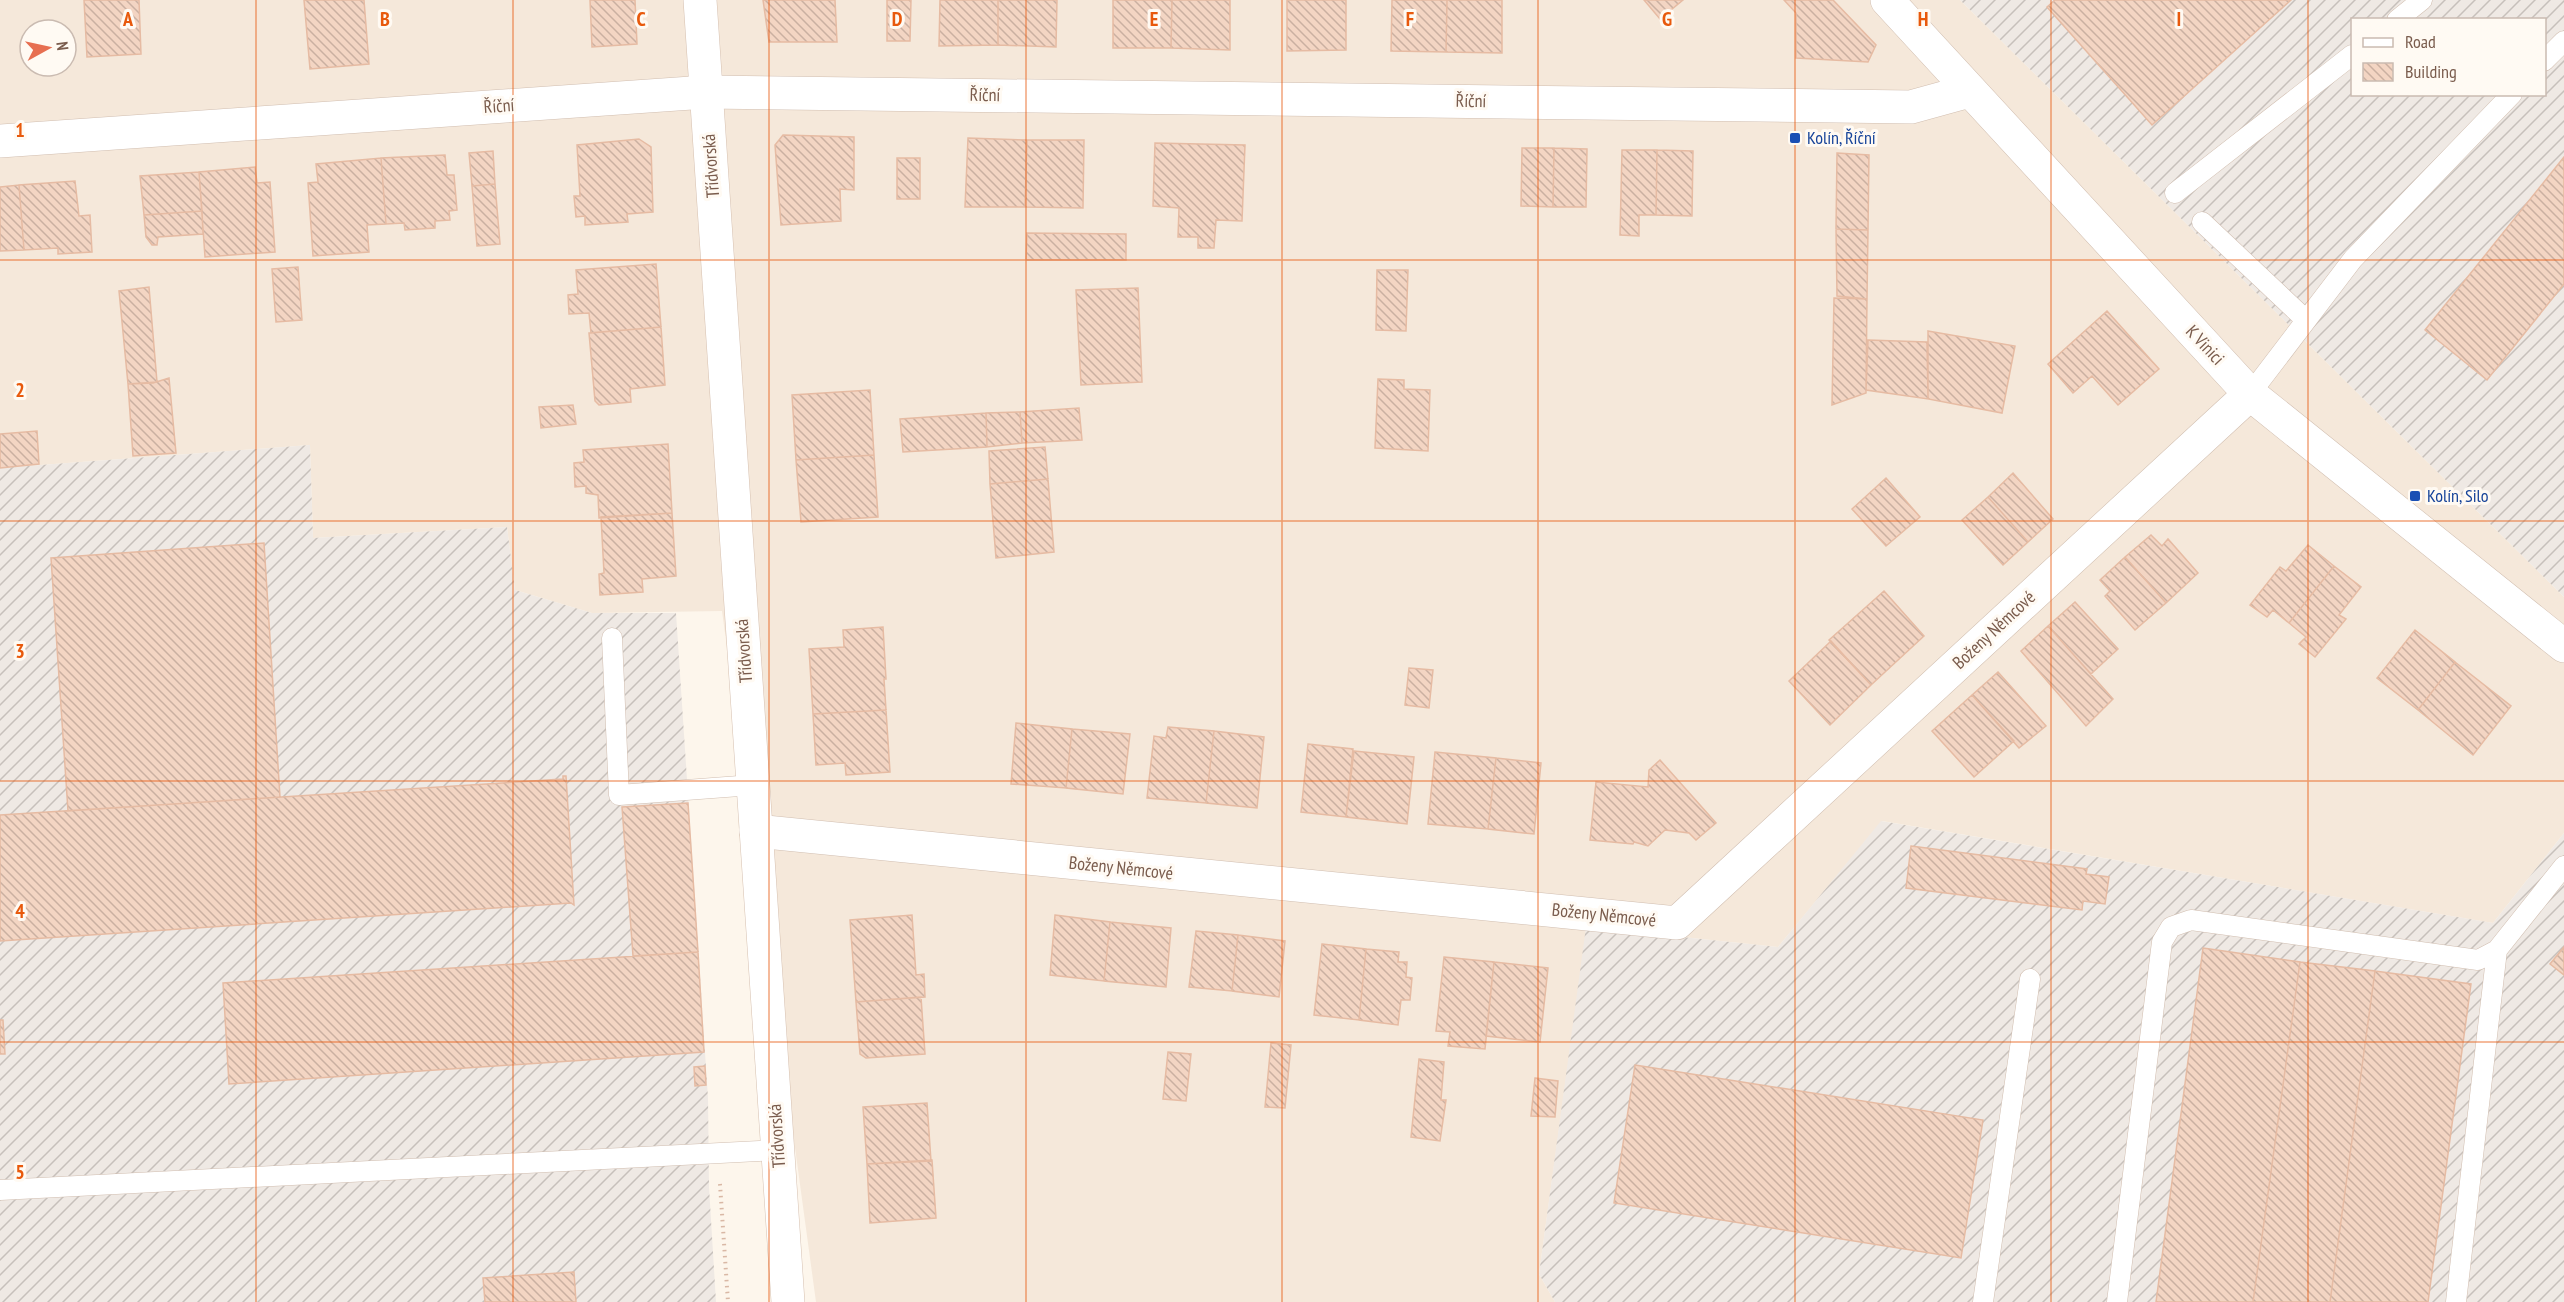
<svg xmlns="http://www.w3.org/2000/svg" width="2564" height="1302" font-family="'PT Sans Narrow',sans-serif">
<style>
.residential{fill:#f5e8da;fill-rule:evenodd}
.industrial{fill:url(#industrial-furrows);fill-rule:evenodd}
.building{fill:url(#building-back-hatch);stroke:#e6bba3;stroke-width:1.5}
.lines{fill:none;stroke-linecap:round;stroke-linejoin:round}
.lane-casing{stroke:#d1beb0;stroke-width:21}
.street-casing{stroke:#d1beb0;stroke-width:34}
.secondary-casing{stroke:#d6c0b0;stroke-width:34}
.path{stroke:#d9b8a5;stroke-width:4;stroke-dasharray:1.5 4.5;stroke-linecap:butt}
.lane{stroke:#fff;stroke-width:20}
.street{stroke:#fff;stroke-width:33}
.secondary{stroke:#fff;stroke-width:33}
.grid{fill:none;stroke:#e8590c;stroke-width:1.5;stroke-opacity:0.55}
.transit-dot{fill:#1a4fb4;stroke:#fffaf3;stroke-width:2}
.labels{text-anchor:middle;stroke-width:6;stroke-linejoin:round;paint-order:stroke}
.street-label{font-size:18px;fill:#7a5c4d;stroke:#fffaf3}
.transit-label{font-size:18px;fill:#164399;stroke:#fffaf3;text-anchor:start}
.grid-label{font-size:20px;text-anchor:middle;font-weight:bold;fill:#e8590c;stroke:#fffaf3;stroke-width:6;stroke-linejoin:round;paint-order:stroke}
</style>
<defs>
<pattern id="industrial-furrows" width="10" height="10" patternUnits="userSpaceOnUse" patternTransform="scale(1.5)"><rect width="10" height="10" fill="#efe9e4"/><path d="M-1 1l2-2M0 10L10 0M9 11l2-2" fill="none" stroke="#c7c0bb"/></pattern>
<pattern id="building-back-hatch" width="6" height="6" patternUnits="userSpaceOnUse" patternTransform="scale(1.5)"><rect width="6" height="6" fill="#f3d5c3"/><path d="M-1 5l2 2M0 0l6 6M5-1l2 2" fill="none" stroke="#cab0a1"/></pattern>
</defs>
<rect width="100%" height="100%" fill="#fdf6ec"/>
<path class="residential" d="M0,0H1960L2564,597V833L2493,923L1882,821L1778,947L1587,927L1539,1274L1555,1302H816L722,611L592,613L515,590L507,527L313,538L310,445L0,468ZM30,30H66V66H30Z"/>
<path class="industrial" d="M1960,0H2564V597ZM2352,20H2544V94H2352Z
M310,445L313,538L507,527L515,590L592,613H676L708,1098L709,1187L716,1302H0V468Z
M1881,821L2493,923L2564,833V1302H1555L1539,1274L1586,927L1778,947Z"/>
<path class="building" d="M84,0H139L141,54L87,57Z
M304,0H364L369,64L310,69Z
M590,0H635L637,44L592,47Z
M763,0H835L837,42H769Z
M887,0H911L910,41H887Z
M940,0H998V45L939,46Z
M998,0H1057L1056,47L998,45Z
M1113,0H1172L1171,48H1113Z
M1172,0H1230V50L1171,48Z
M1287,0H1346V50L1287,51Z
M1392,0H1447L1446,52L1391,51Z
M1447,0H1502V53L1446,52Z
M1644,0H1683L1660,19Z
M1784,0H1833L1876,45L1868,62L1796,58V13Z
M2055,0H2291L2152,125L2047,7Z
M783,135L854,137V190L840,189L841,221L781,225L775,145Z
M968,138L1027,140L1025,207H965Z
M639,139L651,147L653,212L627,214L628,222L585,225V216L576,217L574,196H580L577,145Z
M1027,140H1084L1083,208L1025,207Z
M1155,143L1245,145L1242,221L1216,220L1214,248H1198V237H1178L1179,208L1153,206Z
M1522,148H1554L1553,207L1521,206Z
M1554,148L1587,149L1586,207H1553Z
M1622,150H1657L1656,215H1639V236L1620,235Z
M1657,150L1693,151L1692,216L1656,215Z
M493,151L495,184L472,186L469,153Z
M1837,153L1869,155L1868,230L1836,229Z
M445,155L447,175H454L457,210L449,211L450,220L435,221V228L405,230L404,223L386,224L381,158Z
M2564,157V284L2487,380L2425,330Z
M381,158L386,224L367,225L369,252L313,256L308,183L318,182L316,164Z
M897,158H920V199H897Z
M255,167L257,183L270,182L275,252L205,257L199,172Z
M199,172L202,211L144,215L140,176Z
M75,181L79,216L90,215L92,252L58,254V248L24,250L19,185Z
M495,184L500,244L477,246L472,186Z
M19,185L24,250L0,251V187Z
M202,211L203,234L158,237L157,245H152L146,237L144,215Z
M1836,229L1868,230L1867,299L1837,296Z
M1027,233L1126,234V260H1026Z
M656,264L661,327L591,333L589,313L569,314L568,295L578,294L576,270Z
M298,267L302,320L276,322L272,269Z
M1377,270H1408L1406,331L1376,330Z
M149,287L157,382L128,384L119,291Z
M1138,288L1142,382L1081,385L1076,290Z
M1834,298L1867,299L1866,390V393L1832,405Z
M2107,311L2159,369L2118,405L2092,376L2073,393L2048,364Z
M661,327L665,385L630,389L631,402L599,405L595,401L589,333Z
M1928,331L2015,346L2002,413L1928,399Z
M1868,340L1927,342L1928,399L1866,390Z
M169,378L176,453L133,456L128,384L153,383Z
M1378,379L1404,380V389L1430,390L1428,451L1375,448Z
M870,390L874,455L796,460L792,395Z
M573,405L576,424L541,428L539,407Z
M1079,408L1082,440L1022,443L1020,412Z
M1020,412L1022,443L987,447L986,413Z
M986,413L987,447L903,452L900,419Z
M37,431L39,464L0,468V434Z
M668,444L672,513L599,518L598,495L586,493V486L575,487L574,463L584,462L583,450Z
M1045,447L1048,479L990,484L989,451Z
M874,455L878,517L801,522L796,460Z
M2013,473L2053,519L2028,542L1988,497Z
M1886,478L1920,517L1886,546L1852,509Z
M1048,479L1054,552L996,558L990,484Z
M1988,497L2028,542L2003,565L1962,520Z
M672,513L676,576L642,579L643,592L600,595L599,574L604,573L601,517Z
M2151,535L2162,546L2168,539L2198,573L2166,603L2125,557Z
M264,543L280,797L68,811L51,558Z
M2308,545L2334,566L2289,623L2273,610L2267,617L2250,605L2280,567L2286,571Z
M2125,557L2166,603L2135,630L2105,596L2110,591L2100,580Z
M2334,566L2361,587L2339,615L2346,619L2315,657L2299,644L2306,637L2289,623Z
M1884,591L1924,636L1871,685L1829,640Z
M2075,602L2118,649L2091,674L2048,626Z
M2048,626L2113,699L2086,726L2021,651Z
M883,627L886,679H884L886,710L813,714L809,649L844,647L843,630Z
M2415,630L2455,662L2418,710L2377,678Z
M1831,641L1871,685L1830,725L1789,681Z
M2455,662L2511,706L2473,755L2418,710Z
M1409,668L1433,670L1429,708L1405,705Z
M1998,672L2046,726L2019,748L1972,695Z
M1972,695L2014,741L1974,777L1932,731Z
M886,710L890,772L846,775L845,763L816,765L813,714Z
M1016,723L1072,729L1066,788L1011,784Z
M1168,727L1214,731L1206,803L1147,798L1154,736L1166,738Z
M1072,729L1130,734L1123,794L1066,788Z
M1214,731L1264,737L1257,808L1206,803Z
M1308,744L1353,749L1346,817L1301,812Z
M1354,751L1414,757L1407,824L1346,817Z
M1435,752L1496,758L1488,829L1428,824Z
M1496,758L1541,763L1534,834L1488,829Z
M1660,760L1716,823L1696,840L1689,833L1665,830L1648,846L1634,842L1633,844L1590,840L1596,782L1648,787L1649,770Z
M563,776H566L574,905L571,903L0,941V815L563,779Z
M688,803L698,952L633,956L622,807Z
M1911,846L2087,869L2086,874L2109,877L2105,904L2083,901L2082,910L1906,888Z
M912,915L916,975L924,974L925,997L856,1002L850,920Z
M1055,915L1110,922L1104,981L1050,975Z
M1110,922L1171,928L1166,987L1104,981Z
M1196,931L1238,935L1232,991L1189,987Z
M1238,935L1285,941L1279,997L1232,991Z
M1322,944L1366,949L1359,1020L1314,1015Z
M2564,947V975L2550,964Z
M2203,948L2300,962L2253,1302H2156Z
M1366,949L1399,952L1398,962H1407L1406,977L1412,978L1410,1000H1401L1398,1025L1359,1020Z
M698,952L704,1052L229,1084L223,983Z
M1444,957L1494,962L1485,1049L1448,1046L1450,1032L1436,1031Z
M1494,962L1548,968L1540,1042L1486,1036Z
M2300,962L2375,971L2330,1302H2253Z
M2375,971L2471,984L2428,1302H2330Z
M921,997L925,1054L866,1058L860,1054L856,1002Z
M0,1020H3L5,1054H0Z
M1271,1043L1291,1045L1285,1108L1265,1107Z
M1168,1052L1191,1054L1186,1101L1163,1099Z
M1419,1059L1444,1062L1441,1100H1446L1440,1141L1411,1137Z
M1635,1065L1983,1120L1961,1258L1614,1203Z
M705,1066L706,1085L695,1086L694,1067Z
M1535,1078L1558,1081L1555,1117L1531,1116Z
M927,1103L931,1161L867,1164L863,1107Z
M932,1160L936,1218L870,1223L867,1164Z
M574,1272L576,1302H485L483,1278Z"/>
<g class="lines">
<defs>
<path id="lane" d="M2397,20L2422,0
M2544,61L2564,41
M2175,193L2352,55
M2202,222L2306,320
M2250,394L2353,259L2512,94
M612,638L619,795L753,785
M0,1190L778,1150
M1983,1302L2030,979
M2117,1302L2162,942L2171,927L2191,920L2478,960L2497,950L2564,866
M2456,1302L2497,950"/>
<path id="street" d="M1887,0L2250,394L2564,646
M0,141L706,92L1911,107L1969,91
M756,831L1677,923L2250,394"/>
<path id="secondary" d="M700,0L788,1302"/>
</defs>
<use href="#lane" class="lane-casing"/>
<use href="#street" class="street-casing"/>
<use href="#secondary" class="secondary-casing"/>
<path class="path" d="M720,1184L728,1302"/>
<use href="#lane" class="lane"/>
<use href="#street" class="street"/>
<use href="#secondary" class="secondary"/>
</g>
<path class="grid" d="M256,0V1302M513,0V1302M769,0V1302M1026,0V1302M1282,0V1302M1538,0V1302M1795,0V1302M2051,0V1302M2308,0V1302M0,260H2564M0,521H2564M0,781H2564M0,1042H2564"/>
<g class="transit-dot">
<rect x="1789" y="132" width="12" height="12" rx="3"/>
<rect x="2409" y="490" width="12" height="12" rx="3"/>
</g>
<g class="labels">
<g class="street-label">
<text transform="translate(985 95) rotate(1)" y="6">Říční</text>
<text transform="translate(1471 101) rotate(1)" y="6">Říční</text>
<text transform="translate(499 106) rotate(-4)" y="6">Říční</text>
<text transform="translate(711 166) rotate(-94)" y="6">Třídvorská</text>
<text transform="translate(2205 345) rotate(47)" y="6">K Vinici</text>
<text transform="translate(1994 630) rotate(-43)" y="6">Boženy Němcové</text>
<text transform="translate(744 651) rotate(-94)" y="6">Třídvorská</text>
<text transform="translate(1121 868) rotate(6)" y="6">Boženy Němcové</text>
<text transform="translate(1604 915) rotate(6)" y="6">Boženy Němcové</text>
<text transform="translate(777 1136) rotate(-94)" y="6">Třídvorská</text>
</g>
<g class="transit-label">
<text x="1807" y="144">Kolín, Říční</text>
<text x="2427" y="502">Kolín, Silo</text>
</g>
</g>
<g class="grid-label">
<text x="128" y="26">A</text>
<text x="385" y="26">B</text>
<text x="641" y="26">C</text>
<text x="897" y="26">D</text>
<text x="1154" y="26">E</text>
<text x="1410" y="26">F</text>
<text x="1667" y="26">G</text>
<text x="1923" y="26">H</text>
<text x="2179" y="26">I</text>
<text x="20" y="137">1</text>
<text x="20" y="397">2</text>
<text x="20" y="658">3</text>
<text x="20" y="918">4</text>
<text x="20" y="1179">5</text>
</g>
<rect x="2351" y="18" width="195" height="78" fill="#fffaf3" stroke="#cabbb1" stroke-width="1.5"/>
<rect x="2363" y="38" width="30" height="9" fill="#ffffff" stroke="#cabbb1" stroke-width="1.5"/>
<text x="2405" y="48" font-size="18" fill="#7a5c4d">Road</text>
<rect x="2363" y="63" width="30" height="18" fill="url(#building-back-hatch)" stroke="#cabbb1" stroke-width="1.5"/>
<text x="2405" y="78" font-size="18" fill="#7a5c4d">Building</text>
<g transform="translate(48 48) rotate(82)"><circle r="28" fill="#fffaf3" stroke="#cabbb1" stroke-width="1.5"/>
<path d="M0-4.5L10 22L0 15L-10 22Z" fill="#e76f51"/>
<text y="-9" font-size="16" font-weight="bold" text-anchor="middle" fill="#7a5c4d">N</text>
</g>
</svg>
